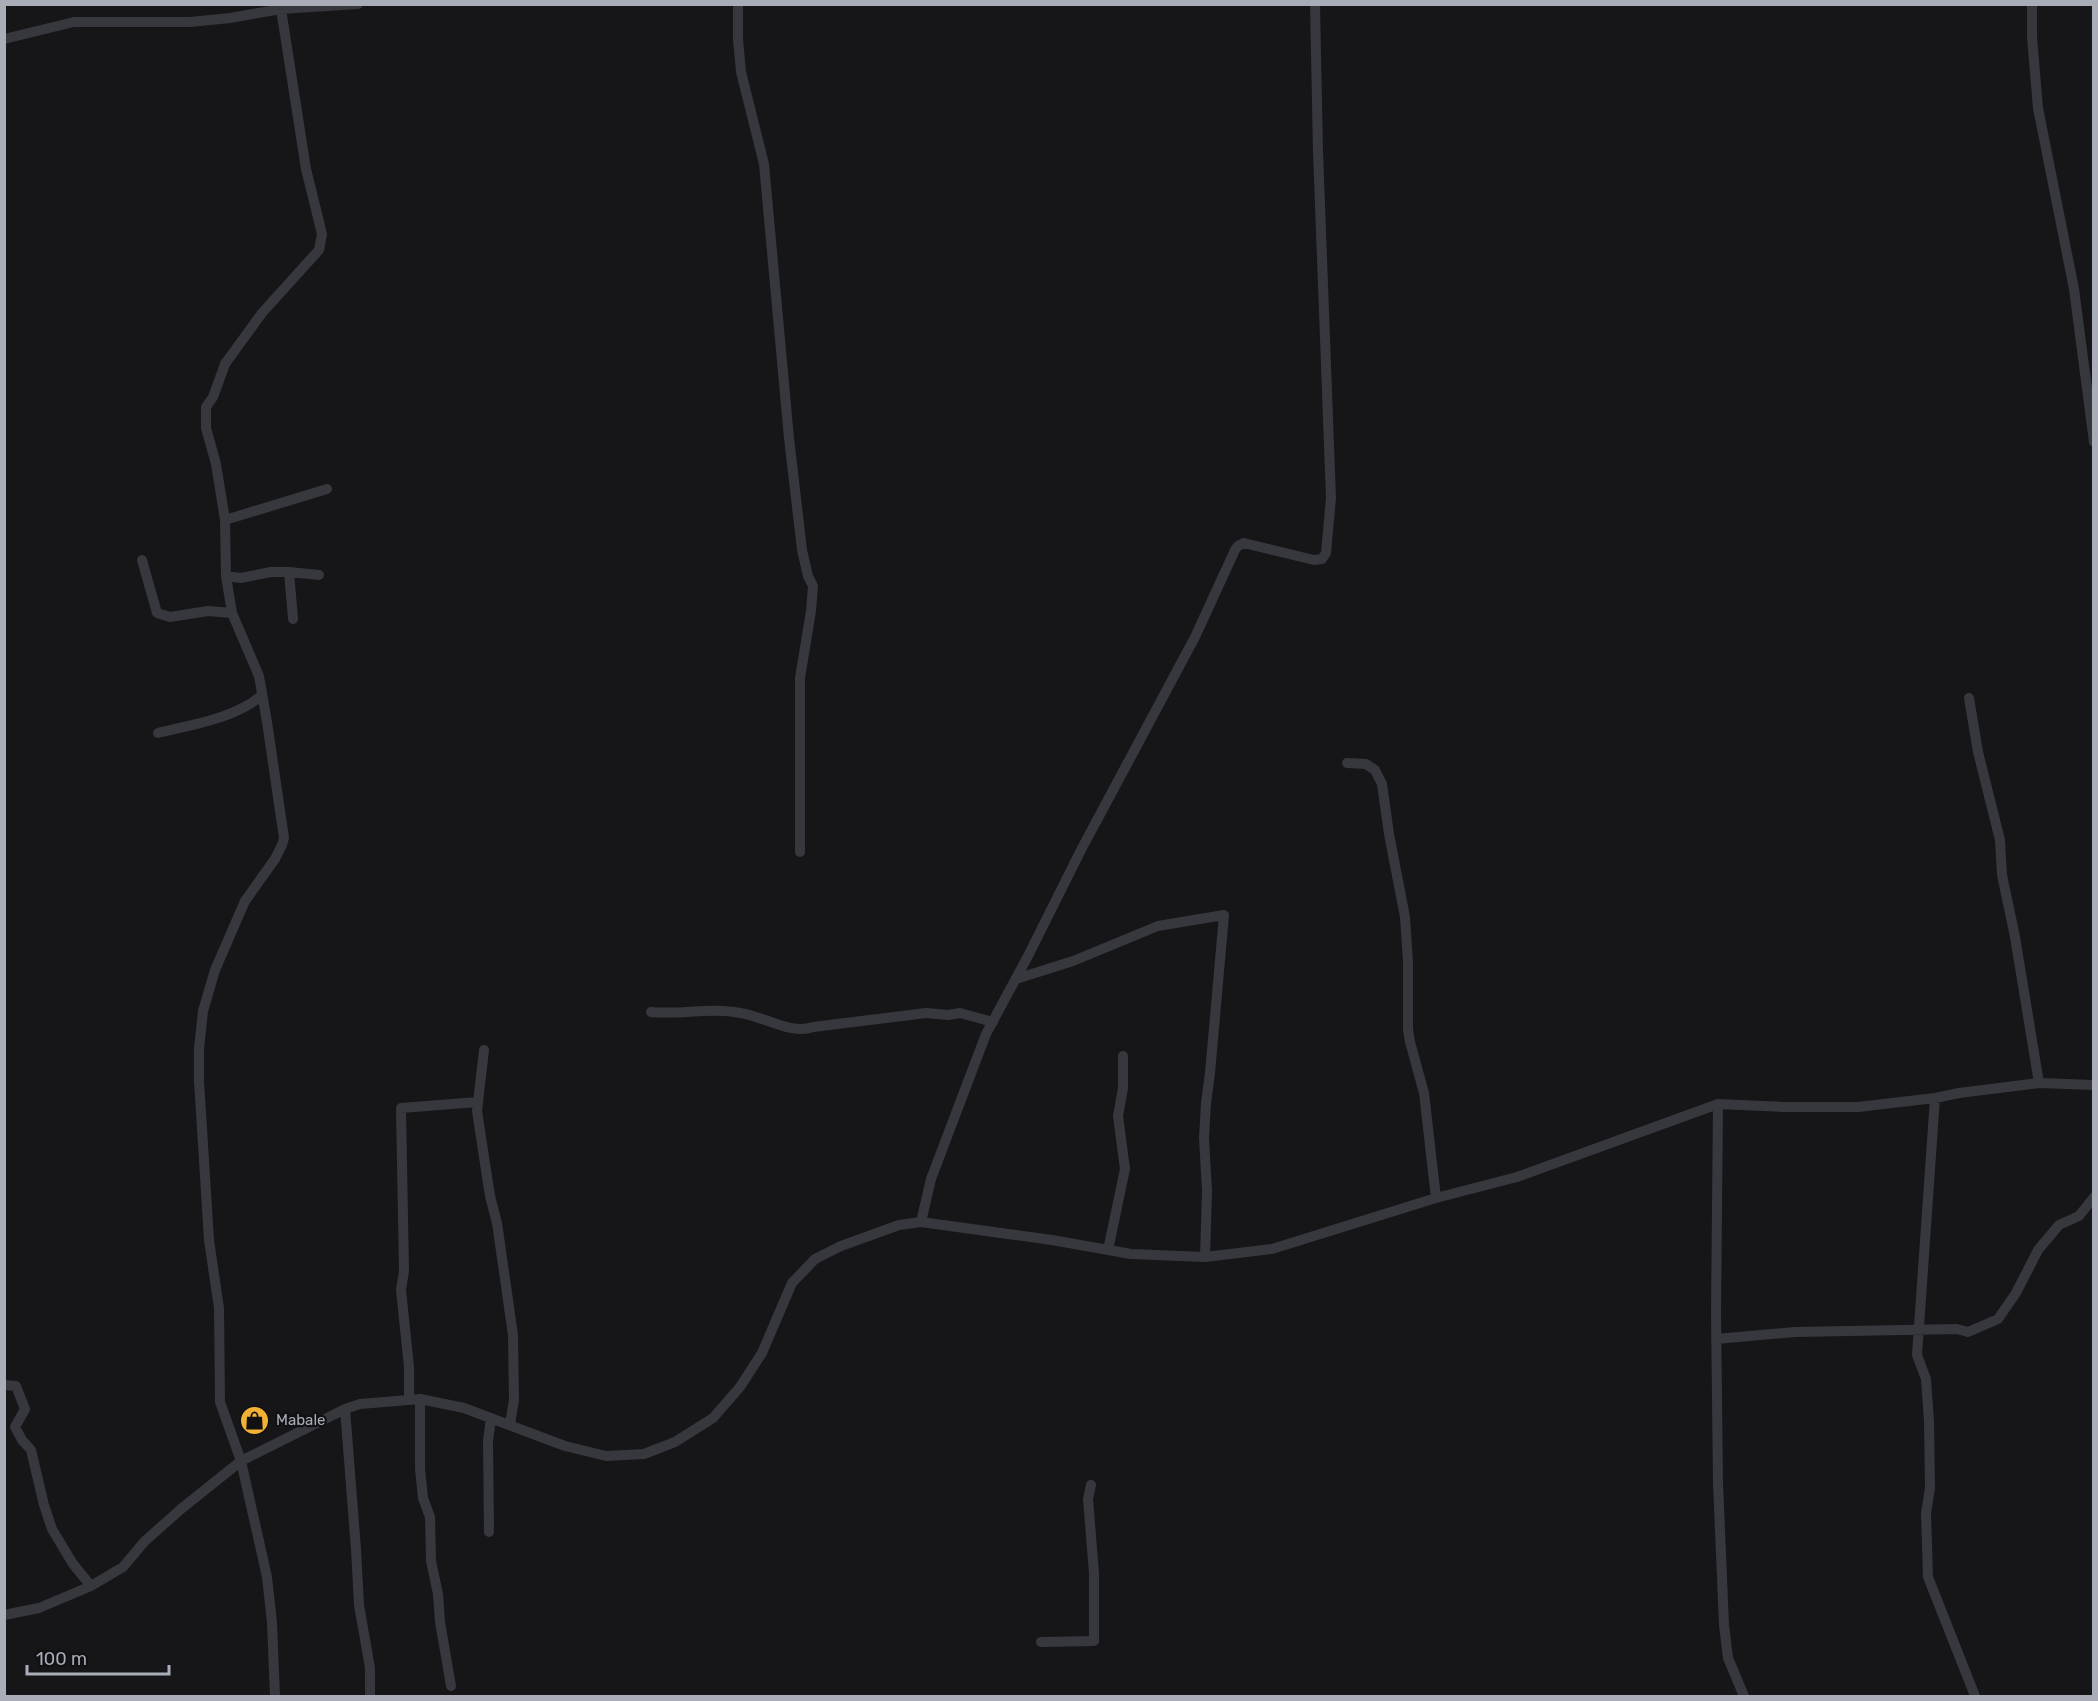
<svg xmlns="http://www.w3.org/2000/svg" width="2098" height="1701" font-family="Rubik,sans-serif">
<style>
.lines{fill:none;stroke-linecap:round;stroke-linejoin:round}
.street{stroke:#37383d;stroke-width:10}
.labels{text-anchor:middle;stroke-width:4.5;stroke-linejoin:round;paint-order:stroke}
.poi-label{font-size:15px;fill:#a8adb8;stroke:#111113;text-anchor:start}
</style>
<rect width="100%" height="100%" fill="#161618"/>
<g class="lines">
<path class="street" d="M738,4V39L741,72L764,164L789,438L802,550L808,576L813,586L811,611L800,678V852
M2032,4V37L2038,108L2074,289L2094,442
M4,39L74,22H190L230,18L281,9L358,4
M225,520L327,489
M142,560L157,613L170,617L208,611L232,613
M289,572L319,575
M226,576L241,578L271,572H289L293,619
M1969,698L1978,752L2000,840L2002,875L2015,937L2039,1083
M158,733C191,725 237,718 262,695
M1347,763L1366,764L1375,770L1382,784L1389,834L1405,917L1408,962V1029L1410,1042L1424,1093L1436,1198
M1016,979L1073,961L1158,926L1224,915L1210,1073L1206,1103L1204,1138L1207,1191L1205,1257
M651,1012C681,1015 711,1007 740,1013C763,1016 791,1035 813,1027L926,1013L948,1015L960,1013L993,1022
M484,1050L477,1111L490,1196L497,1223L513,1335L514,1400L510,1424
M1935,1098L1917,1355L1926,1379L1929,1421L1930,1488L1926,1513L1928,1577L1975,1696
M1718,1104L1716,1313L1718,1483L1724,1625L1728,1658L1744,1696
M921,1222L931,1179L986,1034L1028,956L1081,850L1195,637L1235,550L1238,546L1244,543L1314,560L1322,559L1326,553L1331,498L1318,152L1315,4
M1108,1250L1125,1169L1118,1116L1123,1088V1056
M1716,1339L1795,1332L1957,1329L1968,1332L1998,1319L2016,1293L2038,1250L2059,1225L2079,1216L2094,1197
M4,1385L16,1386L25,1409L15,1427L22,1440L31,1450L44,1505L52,1529L73,1564L91,1586
M409,1399V1367L401,1290L404,1271L401,1108L478,1102
M420,1399V1469L423,1498L430,1517L431,1561L438,1594L440,1622L451,1686
M345,1409L356,1549L359,1605L370,1668V1696
M489,1532L488,1441L491,1418
M4,1615L39,1608L91,1586L123,1567L145,1541L181,1509L241,1461L345,1409L360,1404L420,1399L464,1408L565,1446L606,1456L644,1454L675,1442L713,1418L740,1387L762,1353L792,1283L815,1259L841,1246L899,1225L921,1222L1052,1240L1131,1254L1205,1257L1272,1249L1436,1198L1517,1177L1718,1104L1784,1107H1858L1935,1098L1959,1093L2039,1083L2094,1085
M1041,1642L1094,1641V1573L1088,1499L1091,1485
M275,1696L272,1623L267,1577L241,1461L220,1402L219,1308L209,1240L199,1081V1049L203,1011L215,970L245,901L275,859L282,845L284,838L267,722L259,676L232,613L226,576L225,520L216,464L206,428V407L213,397L225,364L262,313L319,250L322,234L306,169L281,9"/>
</g>
<defs>
<symbol id="shop-disc" viewBox="-11 -11 22 22"><circle r="9.5" fill="#f2b134" stroke="#111113"/><path d="M-5-2.5h2.3a2.7 3.5 0 0 1 5.4 0H5L5.5 6h-11ZM-1.5-2.5h3a1.5 2.3 0 0 0-3 0Z" fill="#111"/></symbol>
</defs>
<g fill-rule="evenodd">
<use href="#shop-disc" x="238" y="1404" width="33" height="33"/>
</g>
<g class="labels">
<g class="poi-label">
<text x="276" y="1425">Mabale</text>
</g>
</g>
<rect width="2098" height="1701" fill="none" stroke="#a8adb8" stroke-width="12"/>
<path d="M27 1665v9h142v-9" fill="none" stroke="#a8adb8" stroke-width="3"/>
<text x="36" y="1665" font-size="18" fill="#a8adb8" stroke="#111113" stroke-width="4.5" paint-order="stroke">100 m</text>
</svg>
